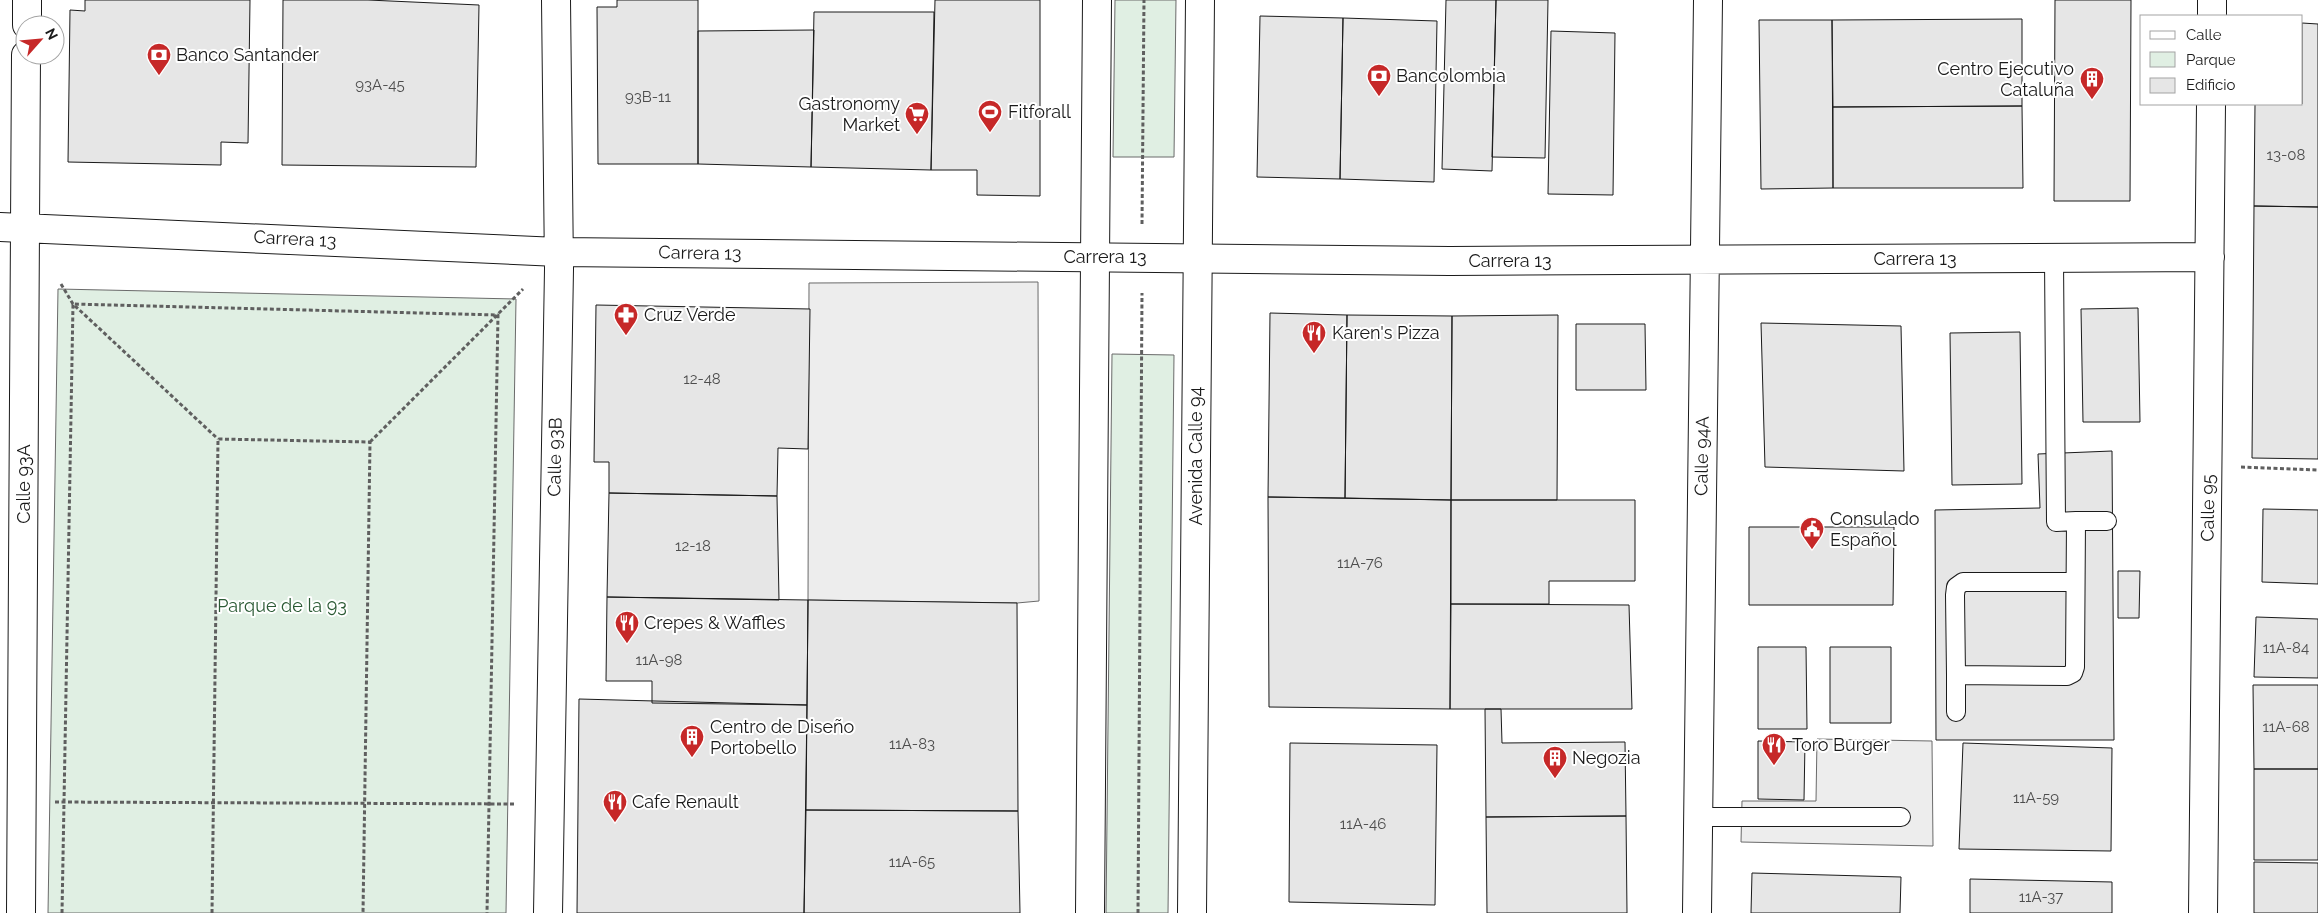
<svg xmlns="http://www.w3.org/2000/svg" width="2318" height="913" font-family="Raleway,sans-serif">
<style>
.green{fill:#e0efe3;stroke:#6a6a6a}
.parking{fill:#ededed;stroke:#6a6a6a}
.building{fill:#e6e6e6;stroke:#1a1a1a}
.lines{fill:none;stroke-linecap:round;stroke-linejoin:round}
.lane-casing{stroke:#1a1a1a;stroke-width:20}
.street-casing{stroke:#1a1a1a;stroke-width:30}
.secondary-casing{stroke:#1a1a1a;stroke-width:30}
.path{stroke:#5f5f5f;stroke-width:3;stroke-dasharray:4 2.5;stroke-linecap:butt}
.lane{stroke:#fff;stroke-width:18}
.street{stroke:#fff;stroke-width:28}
.secondary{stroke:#fff;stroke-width:28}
.labels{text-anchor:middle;stroke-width:4;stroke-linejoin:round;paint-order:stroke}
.number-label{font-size:15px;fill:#4d4d4d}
.poi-label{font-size:18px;fill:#1a1a1a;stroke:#fff;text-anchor:start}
.street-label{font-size:18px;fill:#1a1a1a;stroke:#fff}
.park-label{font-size:18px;fill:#2b5a34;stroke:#fff}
</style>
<rect width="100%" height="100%" fill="#fff"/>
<path class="green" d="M1115,0H1176L1174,157H1113Z
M58,289L516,299L506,913H48Z
M1112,354L1174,355L1168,913H1106Z"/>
<path class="parking" d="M1038,282L1039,601L1017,603L808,600L809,283Z
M1817,739L1932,741L1933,846L1741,842L1742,801H1816Z"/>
<path class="building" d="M85,0H250L248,143L221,142V165L68,162L70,10L85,11Z
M283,0H368L479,5L476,167L282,165Z
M617,0H698V164H598L597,7H617Z
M935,0H1040V196L977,195V170H931Z
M1446,0H1496L1492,171L1442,169Z
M1496,0H1548L1545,158L1492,157Z
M2055,0H2131L2130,201H2054Z
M814,12H934L931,170L811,167Z
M1260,16L1343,18L1340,179L1257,177Z
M1343,18L1437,21L1434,182L1340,179Z
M2022,19V106L1833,107L1832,20Z
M1759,20H1832L1833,188L1761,189Z
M2302,23L2318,24V207L2254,206L2255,104H2302Z
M814,30L811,167L698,164V31Z
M1551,31L1615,33L1613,195L1548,194Z
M2022,106L2023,188H1833V107Z
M2254,206L2318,207V459L2252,458Z
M596,305L810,309L808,449L778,448L777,496L609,493V462H594Z
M2138,308L2140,422H2083L2081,309Z
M1270,313L1347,315L1345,498L1268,497Z
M1347,315L1452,316L1451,500L1345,498Z
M1558,315L1557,500H1451L1452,316Z
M1761,323L1901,326L1904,471L1765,467Z
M1576,324H1645L1646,390H1576Z
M2020,332L2022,484L1952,485L1950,333Z
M2112,451L2114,740H1936L1935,510L2040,508L2038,454Z
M609,493L777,496L779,600L607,597Z
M1268,497L1451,500L1450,709L1269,707Z
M1451,500H1635V581H1549V604H1451Z
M2263,509L2318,510V584L2262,582Z
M1749,527H1894L1893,605H1749Z
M2118,571H2140L2139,618H2118Z
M607,597L808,600L807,705L652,703V681H606Z
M808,600L1017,603L1018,811L806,810Z
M1451,604L1629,605L1632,709H1450Z
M2256,617L2318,619V678L2254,677Z
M1758,647H1806L1807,729H1758Z
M1830,647H1891V723H1830Z
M2253,685H2318V769H2254Z
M579,699L807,705L804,913H577Z
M1485,709H1501L1502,743L1625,742L1626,816L1486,817Z
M1758,741L1805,742L1804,800L1758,799Z
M1290,743L1437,745L1435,905L1289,902Z
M1963,743L2112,748L2111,851L1959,849Z
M2254,769H2318V860H2254Z
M806,810L1018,811L1020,913H804Z
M1626,816L1627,913H1487L1486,817Z
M2254,862L2318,863V913H2254Z
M1752,873L1901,877L1900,913H1751Z
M1970,879L2112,882V913H1970Z"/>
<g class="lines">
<defs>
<path id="lane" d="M2054,258L2056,522L2076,521L2075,667L2073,673L2067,676L1956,675L1955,595L1956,587L1963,582H2075
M2076,521H2107
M1956,675V712
M1698,817H1901"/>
<path id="street" d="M2212,16V0
M27,25V0
M0,227L558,252L1450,261L2210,257
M21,913L26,55
M548,913L559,269L556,0
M1697,913L1708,0
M2203,913L2211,104"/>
<path id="secondary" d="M1090,913L1097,0
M1192,913L1200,0"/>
</defs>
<use href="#lane" class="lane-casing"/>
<use href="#street" class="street-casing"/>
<use href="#secondary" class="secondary-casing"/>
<path class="path" d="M1142,224L1144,0
M61,284L73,304L218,439
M370,442L523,289
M2241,467L2318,470
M55,802L516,804
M62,913L73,304L498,315L487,913
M212,913L218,439L370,442L363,913
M1138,913L1142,293"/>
<use href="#lane" class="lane"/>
<use href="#street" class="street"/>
<use href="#secondary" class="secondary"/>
</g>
<defs>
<symbol id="bank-pin" viewBox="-11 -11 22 30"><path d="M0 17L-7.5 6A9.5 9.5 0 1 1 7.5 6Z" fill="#c62828" stroke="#fff"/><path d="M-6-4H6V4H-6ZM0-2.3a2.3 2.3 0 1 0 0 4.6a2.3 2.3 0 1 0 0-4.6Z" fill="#fff"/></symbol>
<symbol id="building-pin" viewBox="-11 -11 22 30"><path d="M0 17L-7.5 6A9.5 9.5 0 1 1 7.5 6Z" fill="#c62828" stroke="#fff"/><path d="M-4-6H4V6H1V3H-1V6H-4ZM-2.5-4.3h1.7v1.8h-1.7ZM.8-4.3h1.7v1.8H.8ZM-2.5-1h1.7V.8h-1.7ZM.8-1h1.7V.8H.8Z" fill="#fff"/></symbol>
<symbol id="stadium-pin" viewBox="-11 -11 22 30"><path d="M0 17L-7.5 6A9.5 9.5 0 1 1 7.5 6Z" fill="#c62828" stroke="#fff"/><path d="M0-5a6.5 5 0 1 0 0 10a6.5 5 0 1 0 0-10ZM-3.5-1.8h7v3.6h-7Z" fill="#fff"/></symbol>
<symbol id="supermarket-pin" viewBox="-11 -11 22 30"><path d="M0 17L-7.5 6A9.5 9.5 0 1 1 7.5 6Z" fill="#c62828" stroke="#fff"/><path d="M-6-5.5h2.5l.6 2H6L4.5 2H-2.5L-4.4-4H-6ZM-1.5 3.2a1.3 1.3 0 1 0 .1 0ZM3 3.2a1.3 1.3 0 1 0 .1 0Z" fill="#fff"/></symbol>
<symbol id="pharmacy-pin" viewBox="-11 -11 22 30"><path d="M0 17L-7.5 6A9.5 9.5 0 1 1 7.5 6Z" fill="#c62828" stroke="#fff"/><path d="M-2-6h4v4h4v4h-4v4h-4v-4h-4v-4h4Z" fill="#fff"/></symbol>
<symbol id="restaurant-pin" viewBox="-11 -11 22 30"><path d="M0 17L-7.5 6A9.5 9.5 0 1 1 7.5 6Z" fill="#c62828" stroke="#fff"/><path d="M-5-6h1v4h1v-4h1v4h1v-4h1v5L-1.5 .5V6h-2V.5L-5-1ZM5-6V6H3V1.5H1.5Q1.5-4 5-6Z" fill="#fff"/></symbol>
<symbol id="civic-pin" viewBox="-11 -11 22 30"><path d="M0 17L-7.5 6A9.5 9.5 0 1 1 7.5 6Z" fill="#c62828" stroke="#fff"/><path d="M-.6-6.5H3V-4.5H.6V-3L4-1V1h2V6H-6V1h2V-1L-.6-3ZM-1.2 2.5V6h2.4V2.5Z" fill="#fff"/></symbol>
</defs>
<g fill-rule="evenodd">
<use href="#bank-pin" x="145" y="41" width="28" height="38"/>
<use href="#bank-pin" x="1365" y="62" width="28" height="38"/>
<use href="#building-pin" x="2078" y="65" width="28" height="38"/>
<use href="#stadium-pin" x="976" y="98" width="28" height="38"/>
<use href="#supermarket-pin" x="903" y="100" width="28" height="38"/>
<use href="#pharmacy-pin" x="612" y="301" width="28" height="38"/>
<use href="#restaurant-pin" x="1300" y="319" width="28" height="38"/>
<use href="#civic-pin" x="1798" y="515" width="28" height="38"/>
<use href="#restaurant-pin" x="613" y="609" width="28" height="38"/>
<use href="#building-pin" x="678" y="723" width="28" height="38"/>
<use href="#restaurant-pin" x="1760" y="731" width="28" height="38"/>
<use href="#building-pin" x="1541" y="744" width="28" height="38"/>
<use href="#restaurant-pin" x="601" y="788" width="28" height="38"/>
</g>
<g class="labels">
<g class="number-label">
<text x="380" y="90">93A-45</text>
<text x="648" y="102">93B-11</text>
<text x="2286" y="160">13-08</text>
<text x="702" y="384">12-48</text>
<text x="693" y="551">12-18</text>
<text x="1360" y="568">11A-76</text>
<text x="2286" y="653">11A-84</text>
<text x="659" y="665">11A-98</text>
<text x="2286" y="732">11A-68</text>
<text x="912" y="749">11A-83</text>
<text x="2036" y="803">11A-59</text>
<text x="1363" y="829">11A-46</text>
<text x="912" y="867">11A-65</text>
<text x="2041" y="902">11A-37</text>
</g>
<g class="poi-label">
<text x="176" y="61">Banco Santander</text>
<text x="2074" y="75" text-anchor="end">Centro Ejecutivo<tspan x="2074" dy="21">Cataluña</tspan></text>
<text x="1396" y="82">Bancolombia</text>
<text x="900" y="110" text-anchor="end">Gastronomy<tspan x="900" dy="21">Market</tspan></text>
<text x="1008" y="118">Fitforall</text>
<text x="644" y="321">Cruz Verde</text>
<text x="1332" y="339">Karen's Pizza</text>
<text x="1830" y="525">Consulado<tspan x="1830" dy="21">Español</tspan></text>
<text x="644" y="629">Crepes &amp; Waffles</text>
<text x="710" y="733">Centro de Diseño<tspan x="710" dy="21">Portobello</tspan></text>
<text x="1792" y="751">Toro Burger</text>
<text x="1572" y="764">Negozia</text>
<text x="632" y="808">Cafe Renault</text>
</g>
<g class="street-label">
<text transform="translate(295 239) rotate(3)" y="6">Carrera 13</text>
<text transform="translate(700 253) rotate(1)" y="6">Carrera 13</text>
<text x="1105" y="263">Carrera 13</text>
<text x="1915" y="265">Carrera 13</text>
<text x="1510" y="267">Carrera 13</text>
<text transform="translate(1196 456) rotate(-90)" y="6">Avenida Calle 94</text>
<text transform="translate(1702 456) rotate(-89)" y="6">Calle 94A</text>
<text transform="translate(555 457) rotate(-89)" y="6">Calle 93B</text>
<text transform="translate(24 484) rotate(-90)" y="6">Calle 93A</text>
<text transform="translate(2208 508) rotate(-89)" y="6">Calle 95</text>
</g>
<g class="park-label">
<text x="282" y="612">Parque de la 93</text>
</g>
</g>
<rect x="2140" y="15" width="162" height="90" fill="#ffffff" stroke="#a3a3a3"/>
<rect x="2150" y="31" width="25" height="8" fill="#ffffff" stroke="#a3a3a3"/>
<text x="2186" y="40" font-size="15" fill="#1a1a1a">Calle</text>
<rect x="2150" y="52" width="25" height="15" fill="#e0efe3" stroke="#a3a3a3"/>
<text x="2186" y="65" font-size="15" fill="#1a1a1a">Parque</text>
<rect x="2150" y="78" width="25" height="15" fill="#e6e6e6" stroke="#a3a3a3"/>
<text x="2186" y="90" font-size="15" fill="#1a1a1a">Edificio</text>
<g transform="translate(40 40) rotate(63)"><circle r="24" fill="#ffffff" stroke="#a3a3a3"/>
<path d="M0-4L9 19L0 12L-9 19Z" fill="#c62828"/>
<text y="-8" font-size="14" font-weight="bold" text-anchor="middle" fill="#1a1a1a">N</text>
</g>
</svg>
